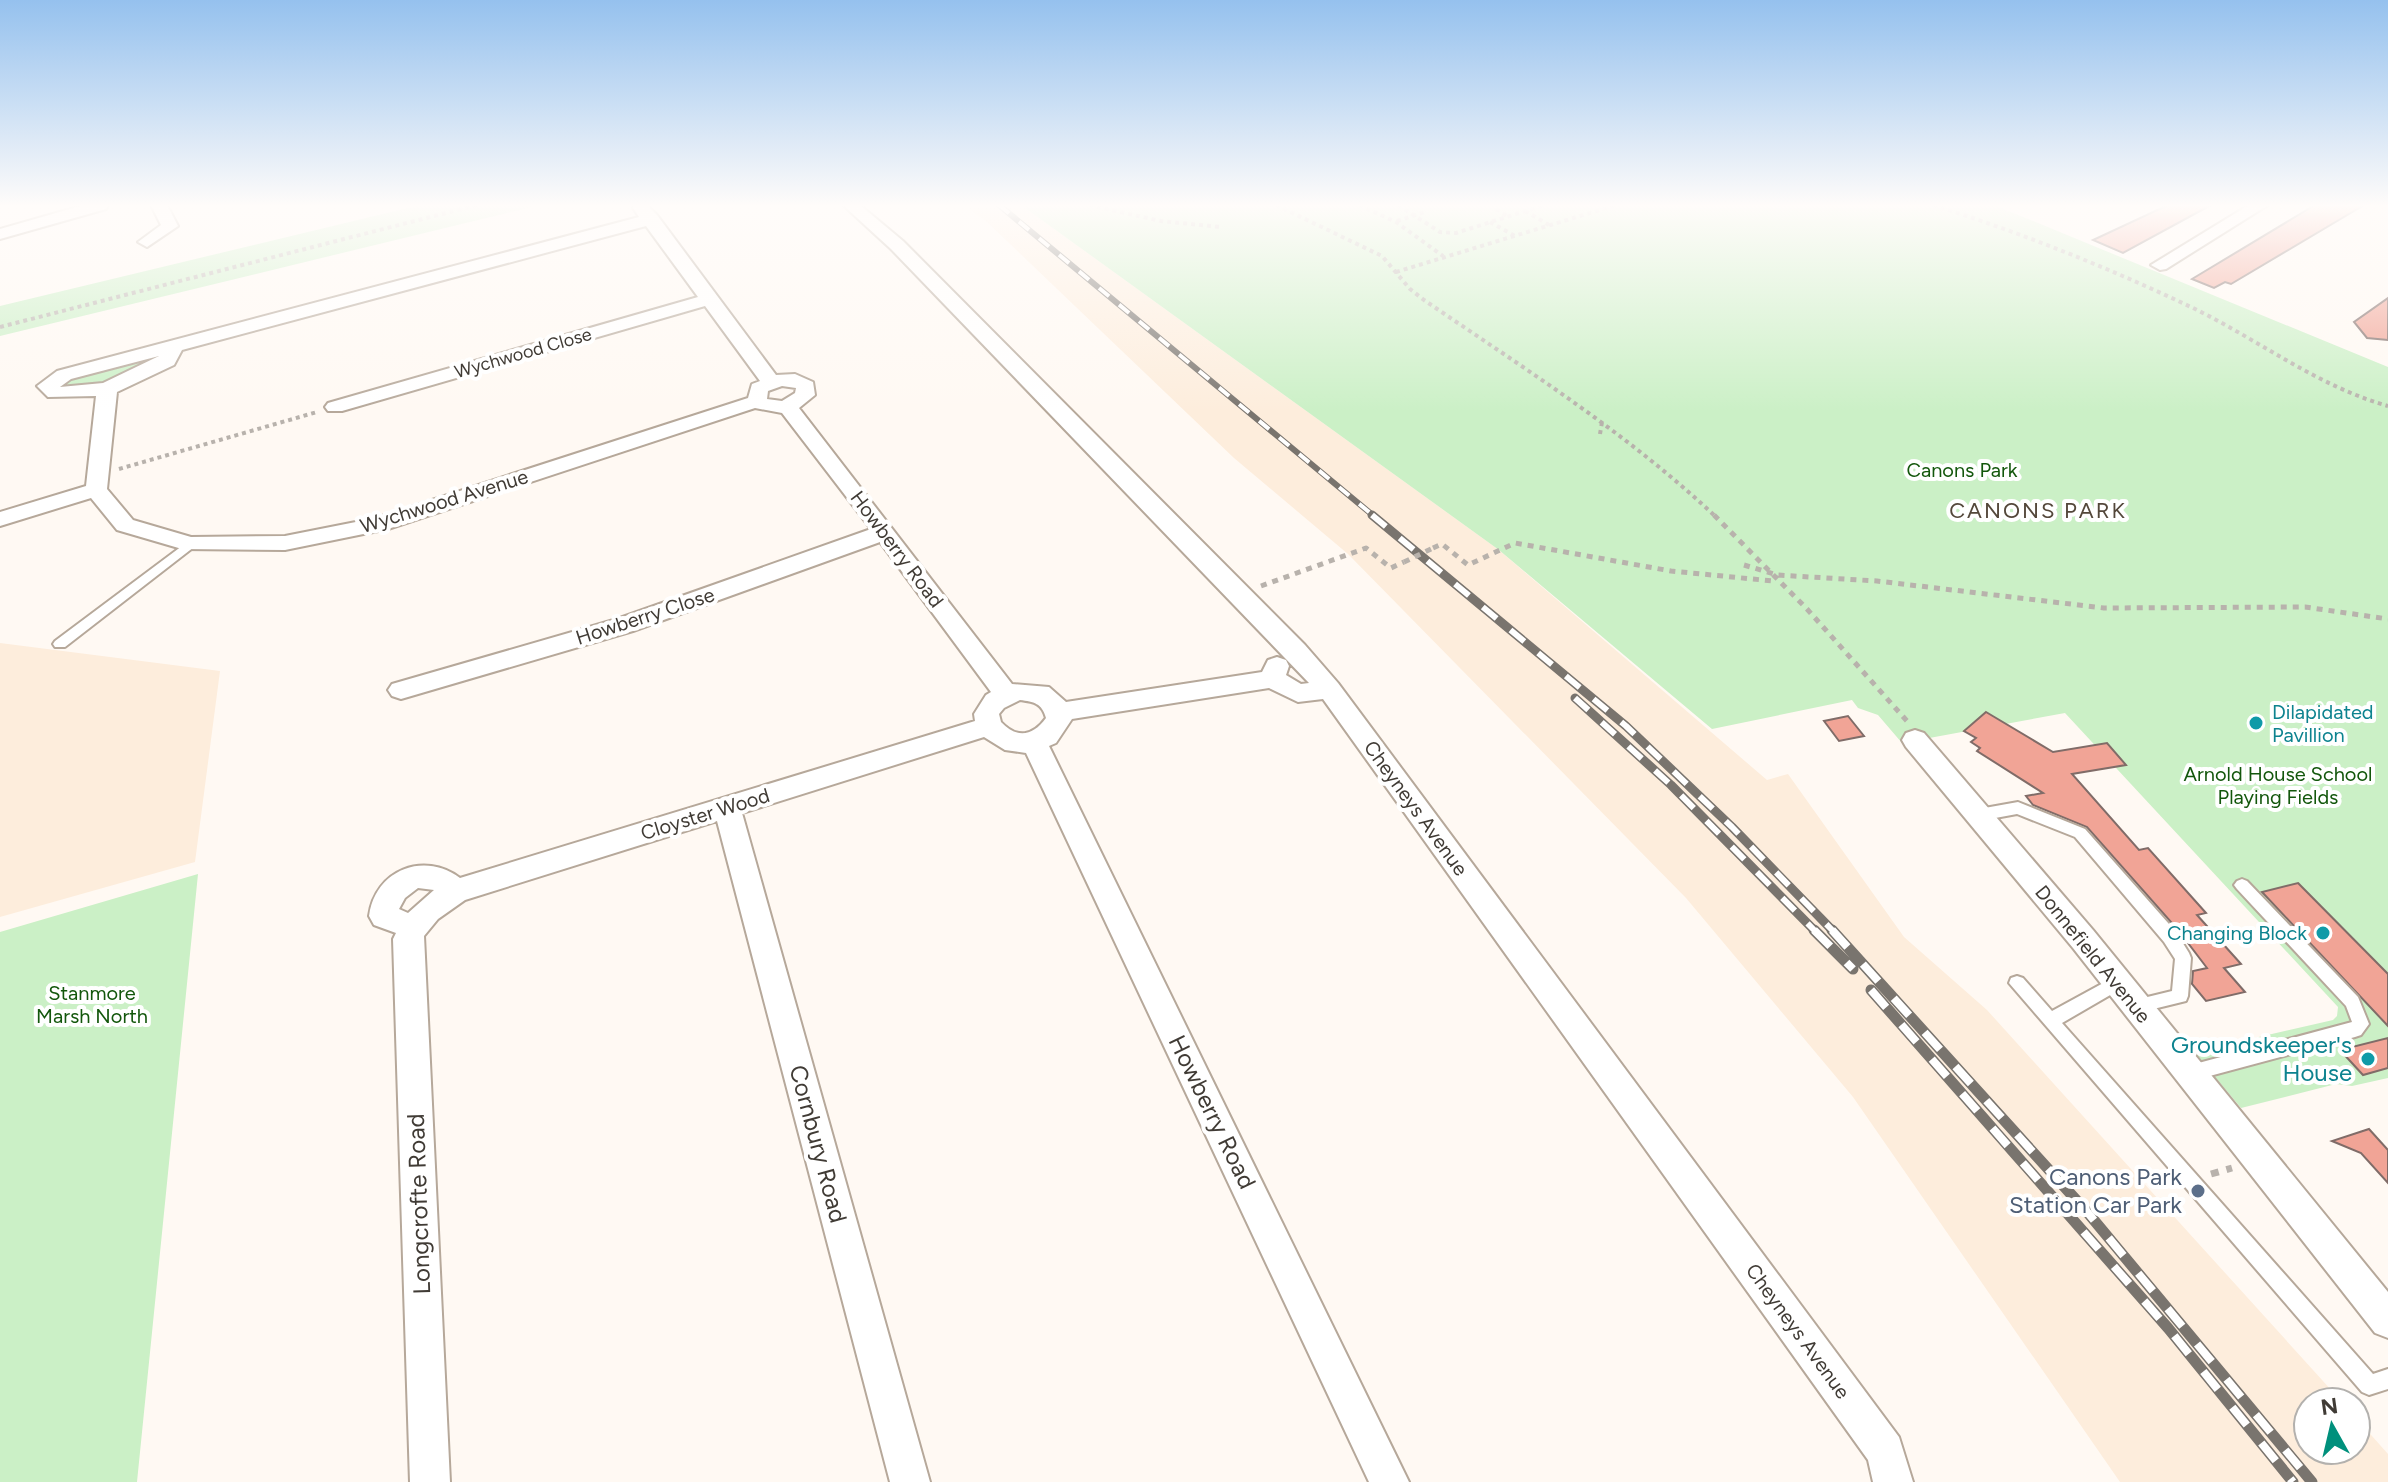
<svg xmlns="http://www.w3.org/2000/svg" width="2388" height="1482" font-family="Figtree,sans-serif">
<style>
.built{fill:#fdeddc}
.green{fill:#cbf0c6}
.building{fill:#f1a496;stroke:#806c68;stroke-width:2}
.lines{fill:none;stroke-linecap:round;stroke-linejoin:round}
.lane-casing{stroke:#b6a89a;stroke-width:4}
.street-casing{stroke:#b6a89a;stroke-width:4}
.path-far2{stroke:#b8b2ac;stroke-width:4;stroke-dasharray:4 4;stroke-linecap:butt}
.path-far1{stroke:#b8b2ac;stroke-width:5;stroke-dasharray:6 6;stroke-linecap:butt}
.path{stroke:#b8b2ac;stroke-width:7;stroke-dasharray:8 8;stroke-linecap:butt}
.lane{fill:#fff;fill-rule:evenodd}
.street{fill:#fff;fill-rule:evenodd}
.rail-far2-casing{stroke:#79746e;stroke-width:6}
.rail-far1-casing{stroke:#79746e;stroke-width:9}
.rail-casing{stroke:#79746e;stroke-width:11}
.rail-far2{stroke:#fff;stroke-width:4;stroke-dasharray:13;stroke-linecap:butt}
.rail-far1{stroke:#fff;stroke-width:6;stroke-dasharray:18;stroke-linecap:butt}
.rail{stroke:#fff;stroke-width:8;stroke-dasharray:23;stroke-linecap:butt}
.path-bridge{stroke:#b8b2ac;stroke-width:5;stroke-dasharray:6 6;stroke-linecap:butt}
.culture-dot{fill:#0f9aa8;stroke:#fff;stroke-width:3}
.service-dot{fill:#5c6f8a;stroke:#fff;stroke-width:3}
.labels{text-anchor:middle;stroke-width:8;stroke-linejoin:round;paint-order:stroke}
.far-street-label{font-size:18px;fill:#403b35;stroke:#fff}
.park-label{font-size:20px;fill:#13570c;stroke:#fff}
.street-label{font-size:20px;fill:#403b35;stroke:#fff}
.culture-label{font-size:20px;fill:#0d838f;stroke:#fff;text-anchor:start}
.neighbourhood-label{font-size:22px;letter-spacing:2px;fill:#54483b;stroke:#fff}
.near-culture-label{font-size:24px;fill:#0d838f;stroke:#fff;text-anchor:end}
.near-street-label{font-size:24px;fill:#403b35;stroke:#fff}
.near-service-label{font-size:24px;fill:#4e5e75;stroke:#fff;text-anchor:end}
</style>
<rect width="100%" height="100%" fill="#fff9f3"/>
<path class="built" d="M964,205H1021L1499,550L1767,780L1788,774L1904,937L1987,1010L2342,1402H2308V1450H2356V1418L2388,1454V1482H2120L1853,1097L1686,898L1348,554L1234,458L987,222Z
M0,643L220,671L195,862L0,917Z"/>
<path class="green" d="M420,205H540L0,336V306Z
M1021,205H1994L2388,367V1078L2352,1086L2336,1084L2241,1108L2194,1052L2333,1020L2337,1016L2338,1007L2065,713L1902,743L1878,715L1858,708L1852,700L1712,729L1499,550Z
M155,356L159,361L106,385L64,387L65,379Z
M198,874L137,1482H0V932Z"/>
<path class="building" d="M2168,205H2211L2123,253L2093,240Z
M2315,205H2364L2231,284L2225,282L2214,288L2192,279Z
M2388,298V340L2367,338L2354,322Z
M1986,712L2053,752L2107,743L2126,765L2072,774L2139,850L2148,848L2206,913L2197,915L2241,964L2224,968L2245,992L2206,1001L2192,984L2193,971L2207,968L2178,930L2087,827L2033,805L2026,796L2043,793L1977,751L1980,748L1971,742L1976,738L1964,731Z
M1848,716L1864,736L1839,741L1824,721Z
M2298,883L2388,974V1026L2262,892Z
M2388,1038V1068L2363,1075L2340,1050Z
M2369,1129L2388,1150V1183L2361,1153L2332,1141Z"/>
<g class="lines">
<defs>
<path id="lane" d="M190,540L194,541L196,544L194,547L65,647H55L53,644L55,641Z
M2018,802L2085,829L2176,932L2189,953L2191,958L2188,996L2186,1001L2137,1013L2131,1011L2129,1006L2131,1001L2172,991L2175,959L2164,942L2075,837L2017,814L1979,821L1974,819L1972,815L1974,811L1979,809Z
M2242,879L2247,881L2358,997L2369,1024L2361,1035L2355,1037L2191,1081L2185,1079L2182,1073L2185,1067L2191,1065L2352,1022L2346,1006L2237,889L2234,885L2237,881Z
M2118,975L2124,977L2126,982L2124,987L2062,1023L2373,1374L2388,1369V1389L2369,1395L2362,1392L2009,983L2011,978L2017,976L2023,978L2052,1011Z"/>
<path id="street" d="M84,205H108L106,209L0,239V229Z
M151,205H167L178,226L147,247L138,242L161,225Z
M635,205H647L657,215L776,375L795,374L813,382L815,395L799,408L1012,684L1049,687L1066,702L1262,672L1268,660L1277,657L1286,660L1289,666L1286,675L1301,684L1309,683L891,249L843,205H860L903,241L1305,645L1338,683L1899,1437L1913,1482H1873L1868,1460L1323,699L1298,702L1269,688L1072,719L1056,743L1049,746L1409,1482H1369L1026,753L1005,750L984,737L742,813L930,1482H890L717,821L465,900L438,919L424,936L450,1482H410L393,939L396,933L374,925L369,916C375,870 424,851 460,878L975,721L974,714L986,695L991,692L880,542L633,631L401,699L392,696L388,690L392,684L617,619L871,529L782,413L755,408L388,529L285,550L182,549L117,530L91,498L0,526V512L86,486L96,396L48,397L37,386L57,371L639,217L633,208ZM646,226L698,297L328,403L325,407L328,411H342L705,306L760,381L752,384L748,398L376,518L285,536L191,537L133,520L107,489L117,392L174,365L182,350ZM159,356L103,383L60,387L71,379ZM782,386L796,388L795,393L782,401L767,399L768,391ZM1020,700C1034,702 1042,703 1046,718C1033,736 1017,739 1001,722L999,714L1004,708ZM418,888L434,890L408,913L399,909L405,898Z
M2249,205H2268L2166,269L2160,270L2151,265Z
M1915,730L1924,733L2093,930L2388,1292V1338L2375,1333L2073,948L1906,747L1902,740L1906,733Z"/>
</defs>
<use href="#lane" class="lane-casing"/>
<use href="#street" class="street-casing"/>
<path class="path-far2" d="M1089,205L1161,221L1221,227
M1276,205L1382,256L1410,289L1424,300C1525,369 1627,433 1716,517
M1359,205L1396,222L1443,256
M1398,205L1440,232L1456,233L1544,205
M1933,205C2022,233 2109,268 2193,308C2259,340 2317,386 2388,406
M1496,209L1507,216
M1525,211L1549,225
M1397,221L1425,212
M1490,222L1515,236
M1396,272L1616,205
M0,327L477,205
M1600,434L1602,422
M119,469L317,412"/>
<path class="path-far1" d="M1714,515L1807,609L1907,721
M1433,548L1442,544L1468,565L1515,543L1671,571L1773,581L1777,575
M1744,565L1777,575L1877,581L2104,608L2305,607L2388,619
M1261,586L1366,548L1391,568L1404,562"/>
<path class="path" d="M2211,1174L2232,1168"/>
<use href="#lane" class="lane"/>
<use href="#street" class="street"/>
<defs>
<path id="rail-far2" d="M999,205L1375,517"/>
<path id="rail-far1" d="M1372,515L1626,726L1732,827L1834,932
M1575,698L1671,785L1816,932"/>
<path id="rail" d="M1814,930L1853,969
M1832,930L2088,1213L2312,1482
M1871,990L2168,1328L2293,1482"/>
</defs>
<use href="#rail-far2" class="rail-far2-casing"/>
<use href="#rail-far1" class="rail-far1-casing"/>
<use href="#rail" class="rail-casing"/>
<use href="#rail-far2" class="rail-far2"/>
<use href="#rail-far1" class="rail-far1"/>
<use href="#rail" class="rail"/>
<path class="path-bridge" d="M1404,562L1433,548"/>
</g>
<linearGradient id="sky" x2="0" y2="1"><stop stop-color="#95c1ee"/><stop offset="0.5" stop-color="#fffcfa"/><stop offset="1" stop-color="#fffcfa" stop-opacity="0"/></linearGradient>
<rect width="2388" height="412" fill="url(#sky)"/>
<g class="culture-dot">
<circle cx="2256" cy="723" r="8"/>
<circle cx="2323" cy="933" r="8"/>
<circle cx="2368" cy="1059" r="8"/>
</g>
<circle class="service-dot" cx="2198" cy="1191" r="8"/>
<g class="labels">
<g class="far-street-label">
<text transform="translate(523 353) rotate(-16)" y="6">Wychwood Close</text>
</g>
<g class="park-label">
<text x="1962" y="477">Canons Park</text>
<text x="2278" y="781">Arnold House School<tspan x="2278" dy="23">Playing Fields</tspan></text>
<text x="92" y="1000">Stanmore<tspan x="92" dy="23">Marsh North</tspan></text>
</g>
<g class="street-label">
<text transform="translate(444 501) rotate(-17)" y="7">Wychwood Avenue</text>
<text transform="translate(897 549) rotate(53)" y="7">Howberry Road</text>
<text transform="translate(645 616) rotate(-18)" y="7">Howberry Close</text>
<text transform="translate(1416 808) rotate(54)" y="7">Cheyneys Avenue</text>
<text transform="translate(705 814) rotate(-17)" y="7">Cloyster Wood</text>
<text transform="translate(2093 954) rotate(51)" y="7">Donnefield Avenue</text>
<text transform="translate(1798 1331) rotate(54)" y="7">Cheyneys Avenue</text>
</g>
<g class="culture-label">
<text x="2272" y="719">Dilapidated<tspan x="2272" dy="23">Pavillion</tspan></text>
<text x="2307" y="940" text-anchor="end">Changing Block</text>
</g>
<g class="neighbourhood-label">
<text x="2038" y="518">CANONS PARK</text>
</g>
<g class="near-culture-label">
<text x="2352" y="1053">Groundskeeper's<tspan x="2352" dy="28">House</tspan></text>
</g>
<g class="near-street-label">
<text transform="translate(1212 1112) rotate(64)" y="8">Howberry Road</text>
<text transform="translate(818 1144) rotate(75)" y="8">Cornbury Road</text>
<text transform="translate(419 1204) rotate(-92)" y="8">Longcrofte Road</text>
</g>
<g class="near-service-label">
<text x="2182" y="1185">Canons Park<tspan x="2182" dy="28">Station Car Park</tspan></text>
</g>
</g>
<g transform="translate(2332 1426) rotate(352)"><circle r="38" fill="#ffffff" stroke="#b3b1ae" stroke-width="2"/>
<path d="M0-6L14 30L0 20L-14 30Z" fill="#00907c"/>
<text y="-12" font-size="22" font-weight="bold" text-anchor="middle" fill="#403b35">N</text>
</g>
</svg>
